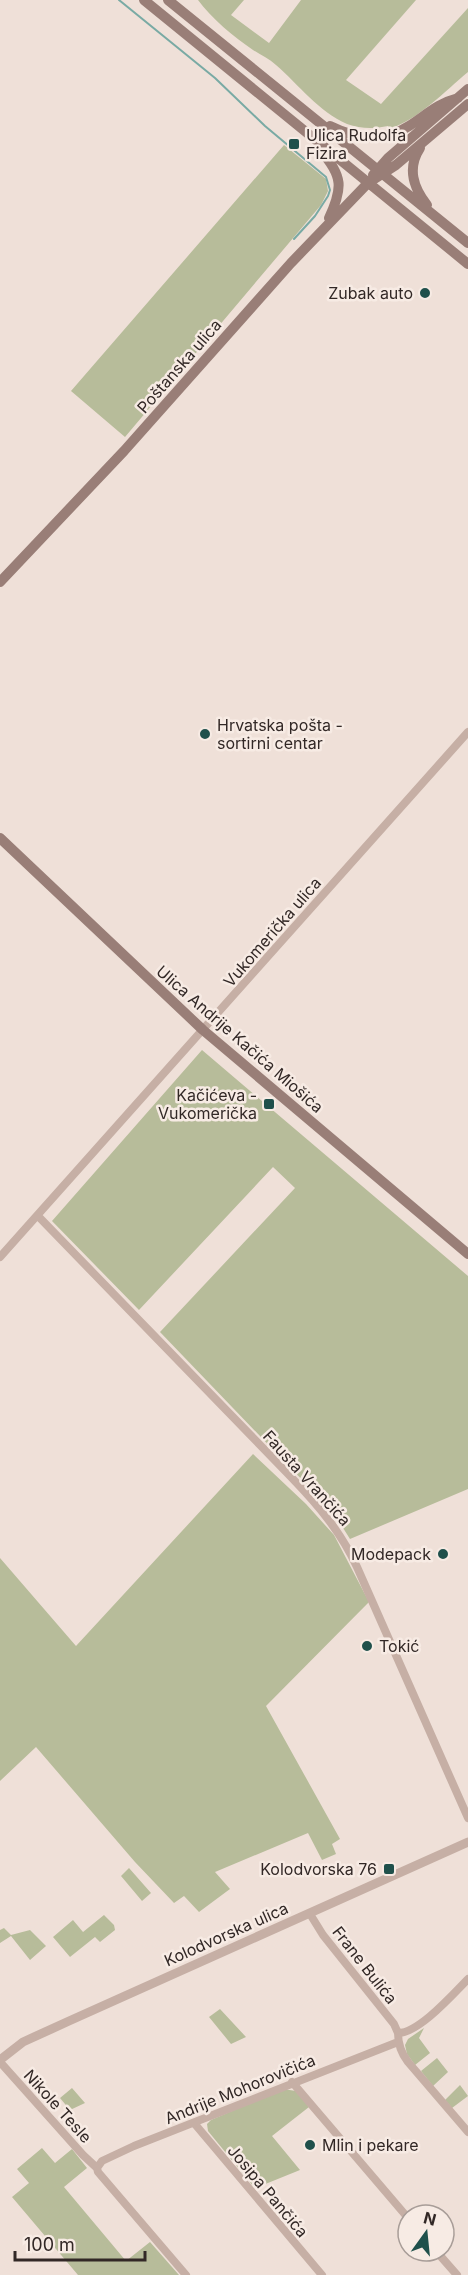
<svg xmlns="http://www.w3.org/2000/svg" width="468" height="2275" font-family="Inter,sans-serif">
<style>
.green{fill:#b7bc9a}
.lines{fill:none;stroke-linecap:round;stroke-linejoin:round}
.stream{stroke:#79aaa4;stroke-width:2}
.minor{stroke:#c6afa5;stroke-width:8}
.tertiary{stroke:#c6afa5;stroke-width:9}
.secondary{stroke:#997e77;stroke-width:10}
.poi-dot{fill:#1f504b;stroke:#f7ebe4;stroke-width:2}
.labels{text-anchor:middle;stroke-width:5;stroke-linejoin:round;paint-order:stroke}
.poi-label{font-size:16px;fill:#322826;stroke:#f7ebe4;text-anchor:start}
.street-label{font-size:16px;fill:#322826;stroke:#f7ebe4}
</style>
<rect width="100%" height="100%" fill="#efe0d8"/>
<path class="green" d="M198,0H244L231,15L269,43L301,0H416L346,80L381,104L468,8V72C444,92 419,119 389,129L388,126C374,129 361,129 347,124C319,112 299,85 276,65C269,59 261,55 253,50C234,37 211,18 198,0Z
M284,145L326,179L328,191L321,205L125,437L71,391Z
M202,1050L468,1276V1489L350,1539L333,1512L160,1332L295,1188L273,1167L139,1310L52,1221Z
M253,1454L306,1504L334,1535L369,1602L266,1706L340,1839L332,1844L336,1854L322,1860L308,1833L215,1872L230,1889L199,1912L184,1896L174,1903L135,1862L36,1747L0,1781V1558L76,1646Z
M129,1868L151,1893L142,1901L121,1876Z
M104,1915L114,1925L115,1930L100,1942L95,1937L70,1957L53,1937L73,1920L83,1932Z
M4,1928L11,1935L30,1930L46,1946L30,1960L11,1936L0,1943V1930Z
M220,2009L246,2037L231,2044L209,2017Z
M424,2028L419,2038L430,2053L415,2065L407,2054L405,2045L408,2039Z
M437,2058L448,2072L433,2086L421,2071Z
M460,2085L468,2096L452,2108L445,2100Z
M72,2088L85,2103L70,2110L60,2098Z
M283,2089L296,2091L309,2107L272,2136L300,2170L258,2187L253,2186L208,2131L207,2124L211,2120Z
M42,2148L55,2163L72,2149L87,2168L64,2187L126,2261L150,2242L179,2275H78L12,2197L29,2183L17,2169Z"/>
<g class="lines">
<path class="stream" d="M119,0L215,78L265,126L326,177L330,190L328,196L315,216L294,239"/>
<path class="minor" d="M38,1216L292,1478C318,1505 341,1532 357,1567L468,1818
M0,1257L468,732
M310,1914L323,1935L394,2024L398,2033
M468,1979C453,1994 419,2033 398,2033C398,2045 401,2053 408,2062L468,2132
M0,2062L83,2155L97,2168L98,2172L186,2275
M292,2082L408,2218
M194,2123L322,2275
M97,2168L102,2161L134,2146L398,2042
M436,2251L457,2275"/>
<path class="tertiary" d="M0,2060L23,2042L69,2021L468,1842"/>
<path class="secondary" d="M144,0L468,264
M168,0L468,243
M330,126C356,139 383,143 409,126C425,116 438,103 458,98
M420,148C407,168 413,187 427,205
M321,151C343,176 343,188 329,218
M373,175L388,158L468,89
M0,582L124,451L291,263L368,183L396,165L468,104
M0,838L203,1030L468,1254"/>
</g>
<g class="poi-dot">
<rect x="288" y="138" width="12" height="12" rx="3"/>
<circle cx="425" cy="293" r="6"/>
<circle cx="205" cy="734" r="6"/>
<rect x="263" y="1098" width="12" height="12" rx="3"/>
<circle cx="443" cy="1554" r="6"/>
<circle cx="367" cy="1646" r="6"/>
<rect x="383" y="1863" width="12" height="12" rx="3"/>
<circle cx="310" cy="2145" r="6"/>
</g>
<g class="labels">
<g class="poi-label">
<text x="306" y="141">Ulica Rudolfa<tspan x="306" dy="18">Fizira</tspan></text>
<text x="413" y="299" text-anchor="end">Zubak auto</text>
<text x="217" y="731">Hrvatska pošta -<tspan x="217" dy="18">sortirni centar</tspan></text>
<text x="257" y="1101" text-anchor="end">Kačićeva -<tspan x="257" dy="18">Vukomerička</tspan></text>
<text x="431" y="1560" text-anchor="end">Modepack</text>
<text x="379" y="1652">Tokić</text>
<text x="377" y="1875" text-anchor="end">Kolodvorska 76</text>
<text x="322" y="2151">Mlin i pekare</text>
</g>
<g class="street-label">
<text transform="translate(179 366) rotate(-49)" y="6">Poštanska ulica</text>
<text transform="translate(272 932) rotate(-49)" y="6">Vukomerička ulica</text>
<text transform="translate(240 1039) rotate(41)" y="6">Ulica Andrije Kačića Miošića</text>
<text transform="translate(307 1478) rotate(48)" y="6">Fausta Vrančića</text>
<text transform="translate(226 1934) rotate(-24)" y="6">Kolodvorska ulica</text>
<text transform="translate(365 1965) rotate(52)" y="6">Frane Bulića</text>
<text transform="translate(240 2089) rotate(-22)" y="6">Andrije Mohorovičića</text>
<text transform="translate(58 2106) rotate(48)" y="6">Nikole Tesle</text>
<text transform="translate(268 2191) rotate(50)" y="6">Josipa Pančića</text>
</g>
</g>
<g transform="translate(426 2233) rotate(15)"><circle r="28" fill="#f7ebe4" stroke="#a89d98" stroke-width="1.5"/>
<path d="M0-4.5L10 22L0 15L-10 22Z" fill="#1f504b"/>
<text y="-9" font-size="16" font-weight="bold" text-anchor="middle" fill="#322826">N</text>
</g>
<path d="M15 2251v9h130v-9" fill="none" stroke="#322826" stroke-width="3"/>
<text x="24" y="2251" font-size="18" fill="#322826" stroke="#f7ebe4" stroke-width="4.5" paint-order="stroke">100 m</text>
</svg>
